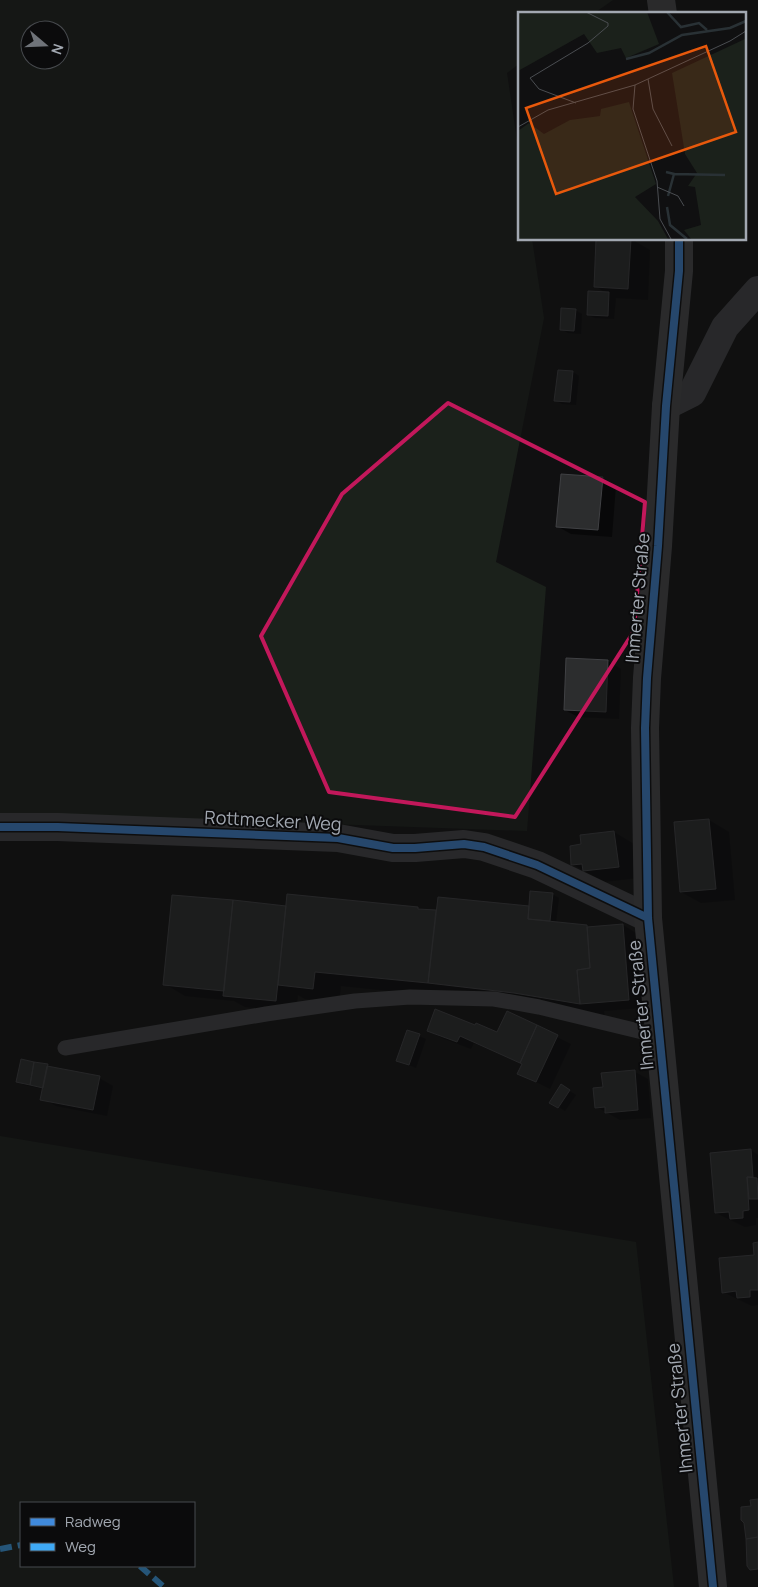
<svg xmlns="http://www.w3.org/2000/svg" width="758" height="1587" font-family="Manrope,sans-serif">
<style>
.green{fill:#1b211b;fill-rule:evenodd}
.shadow{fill:#0007}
.building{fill:#2c2d2e;stroke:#404144}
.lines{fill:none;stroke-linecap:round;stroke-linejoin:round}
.service{stroke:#454649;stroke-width:15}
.minor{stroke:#454649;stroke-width:28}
.secondary{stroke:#494a4d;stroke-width:28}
.quiet{stroke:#3fa9f5;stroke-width:6;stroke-dasharray:12 6;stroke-linecap:butt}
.cycleway-casing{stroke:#0b0b0c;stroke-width:11}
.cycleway{stroke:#408adc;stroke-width:8}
.marked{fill:none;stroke:#c2185b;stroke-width:4;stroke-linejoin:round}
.labels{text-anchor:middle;stroke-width:4;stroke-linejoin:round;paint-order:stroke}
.street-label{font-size:18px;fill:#a2a8b1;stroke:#0b0b0c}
.inset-river{fill:none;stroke:#293135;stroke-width:2.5}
.inset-road{fill:none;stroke:#4a4d51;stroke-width:1}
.view{fill:#e8590c;fill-opacity:0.15;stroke:#e8590c;stroke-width:2.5}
.inset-edge{fill:none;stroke:#a2a8b1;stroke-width:2.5}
</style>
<rect width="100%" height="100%" fill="#101011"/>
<path class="green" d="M0,0H613L593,14H519V64L507,73L519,154V239H532L544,318L496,562L546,587L527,831L79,815L0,814ZM30,30H60V60H30Z
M0,1136L636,1242L674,1587H0ZM21,1503H194V1566H21Z"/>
<path class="shadow" d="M598,239H631L650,250L648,300L616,298L614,319L595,318L588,315L606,293L595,286Z
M575,310L582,314L581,334L568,333L561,329Z
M573,372L579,376L576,405L562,404L555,400Z
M603,478L616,486L612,537L571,534L557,526Z
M608,661L621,669L619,719L578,717L565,710Z
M709,820L729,832L735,900L701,903L681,892Z
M614,832L634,844L638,878L604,882L572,864L582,845Z
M552,894L559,898L556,923L589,928L623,925L636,933L642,1008L604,1011L605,1018L541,1007L341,986L339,1003L305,999L298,995L296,1012L245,1007L234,1001L185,996L165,984L286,907L288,895L418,908L437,912L530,908Z
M507,1013L571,1044L550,1089L518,1073L523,1064L474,1043L471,1049L442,1038L428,1030L476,1026L498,1033Z
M407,1031L426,1039L416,1068L397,1060Z
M47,1065L54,1069L99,1078L113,1086L107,1116L56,1106L42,1098L44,1089L24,1085L18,1082Z
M635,1072L648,1079L651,1118L620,1120L597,1107L604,1088Z
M562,1086L576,1095L565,1111L551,1102Z
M751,1150L758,1155V1218H756V1225L745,1227L716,1213Z
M758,1244V1305L752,1306L723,1292L755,1256Z"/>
<path class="building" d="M596,239H631L628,289L594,287Z
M588,291L609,292L608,316L587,315Z
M561,308L576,309L574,331L560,330Z
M558,370L573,371L570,402L554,401Z
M561,474L603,477L598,530L556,527Z
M566,658L608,660L606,712L564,710Z
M709,819L716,889L680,892L674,822Z
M614,831L619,867L583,871L582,864L571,865L570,846L581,844L580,835Z
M530,891L553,893L550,921L528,919Z
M287,894L418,907V909L436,910L428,983L315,972L313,989L278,985Z
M172,895L233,900L224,991L163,985Z
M438,897L529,906L528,919L587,925L590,968L577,970L580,1004L514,993L428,983Z
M233,900L286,906L276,1001L223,996Z
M623,924L629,1000L580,1004L577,970L590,968L587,927Z
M435,1009L475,1025L476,1023L497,1032L507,1011L537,1025L520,1063L460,1036L457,1042L427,1031Z
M537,1025L558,1035L536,1082L517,1074L522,1064L520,1063Z
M407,1030L420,1034L409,1065L396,1061Z
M21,1059L34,1062L30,1085L16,1082Z
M34,1062L48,1064L43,1088L30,1085Z
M47,1066L100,1076L93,1110L40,1100Z
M635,1070L638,1110L605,1113V1107L595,1108L593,1088L603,1087L601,1073Z
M561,1084L570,1090L558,1108L549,1103Z
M751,1149L753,1177H747L749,1210L743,1211V1218L730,1219L729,1212L715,1213L710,1153Z
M747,1177L757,1178L758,1199H749Z
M758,1242V1290H750V1297L737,1298L736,1291L722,1293L719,1258L754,1255L753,1243Z
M758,1499V1537L746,1539L744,1523L741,1520V1507L751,1506L750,1500Z
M758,1537V1569L750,1570L747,1566L746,1539Z"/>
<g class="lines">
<path class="service" d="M65,1048L266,1014L355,1001L410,997L494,999L539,1007L659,1036"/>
<path class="minor" d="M666,406L692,393L725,327L758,290
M0,827H58L338,838L393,848H415L464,844L484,847L537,865L648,918"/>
<path class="secondary" d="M661,0L663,14
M679,239V271L666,406L658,546L647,678L645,728L648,918L713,1587"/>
<path class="quiet" d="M0,1549L21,1545
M140,1566L164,1587"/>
<defs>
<path id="cycleway" d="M679,239V271L666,406L658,546L647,678L645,728L648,918L713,1587
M0,827H58L338,838L393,848H415L464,844L484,847L537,865L648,918"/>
</defs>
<use href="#cycleway" class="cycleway-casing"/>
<use href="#cycleway" class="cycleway"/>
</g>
<path d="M0 0H758V1587H0ZM448,403L645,502L634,631L515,817L329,792L261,636L342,494Z" fill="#101011" fill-opacity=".55" fill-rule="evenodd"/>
<path class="marked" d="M448,403L645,502L634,631L515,817L329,792L261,636L342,494Z"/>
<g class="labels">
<g class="street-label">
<text transform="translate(638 598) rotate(-85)" y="6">Ihmerter Straße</text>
<text transform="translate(273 821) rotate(3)" y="6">Rottmecker Weg</text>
<text transform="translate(641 1005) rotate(-96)" y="6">Ihmerter Straße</text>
<text transform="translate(680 1408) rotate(-96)" y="6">Ihmerter Straße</text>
</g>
</g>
<g transform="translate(518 12)">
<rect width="228" height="228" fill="#101011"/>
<path d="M0,0H129L141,32L108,46L103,36L79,41L66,22L0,59ZM227,27V227H173L166,218L183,213L177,175L170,174L179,161L167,142L154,61ZM111,90L138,172L117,185L140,209L150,227H0V119L11,111L26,122L52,108L82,104L83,97Z" fill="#1b211b"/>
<path class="inset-river" d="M149,0L163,15L181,11L189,18M108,47L131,41L164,23L212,16L228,9M148,160L156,162L150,184M156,162L207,163M149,195L152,213L169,227"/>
<path class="inset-road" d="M130,67L135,97L154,134M117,73L115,97L139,169L142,207L153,227M58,91L21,77L12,66L70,31L90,14V11L68,0M0,115L30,98L117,73L212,29L228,19M139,175L160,184L166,194"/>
<path class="view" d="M188,34L218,120L38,182L8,96Z"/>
<rect width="228" height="228" class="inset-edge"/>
</g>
<rect x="20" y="1502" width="175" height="65" fill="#0b0b0c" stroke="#474a4e"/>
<rect x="30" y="1518" width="25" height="8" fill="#408adc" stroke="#474a4e"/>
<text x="65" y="1527" font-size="15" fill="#a2a8b1">Radweg</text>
<rect x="30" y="1543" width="25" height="8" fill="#3fa9f5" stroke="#474a4e"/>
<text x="65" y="1552" font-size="15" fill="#a2a8b1">Weg</text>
<g transform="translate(45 45) rotate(109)"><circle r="24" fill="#0b0b0c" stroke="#474a4e"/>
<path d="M0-4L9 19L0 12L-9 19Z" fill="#6f7379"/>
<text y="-8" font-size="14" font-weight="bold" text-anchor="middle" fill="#a2a8b1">N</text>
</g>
</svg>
